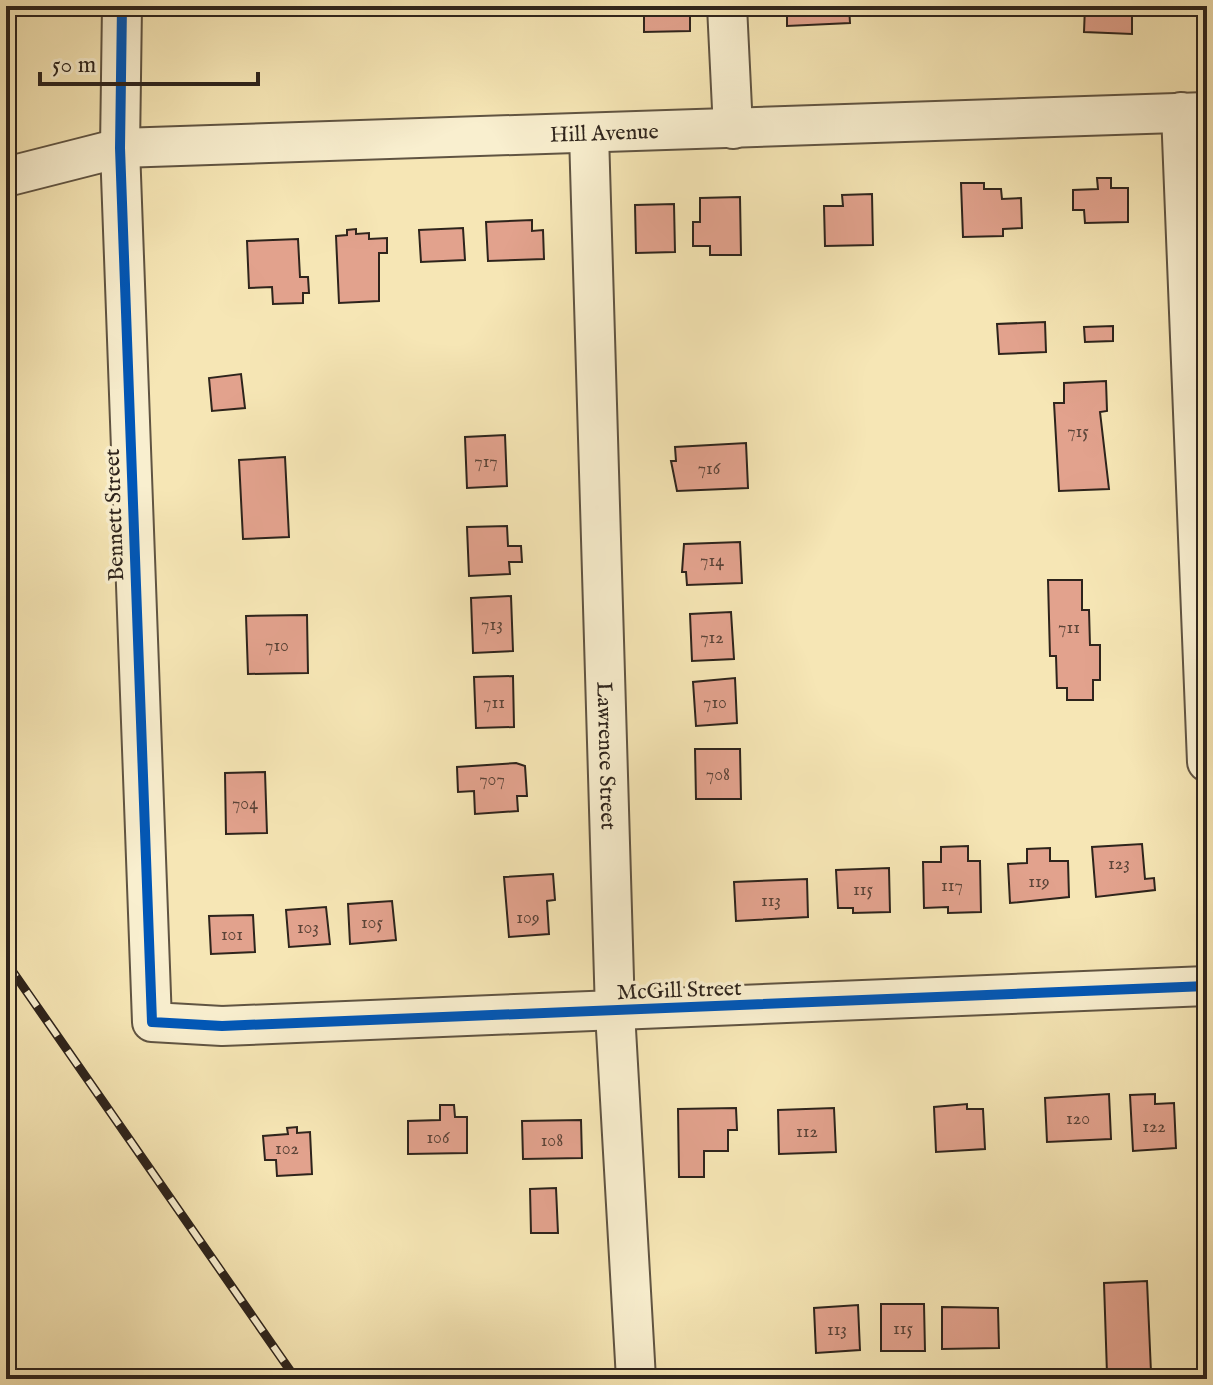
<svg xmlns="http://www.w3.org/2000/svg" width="1213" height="1385" font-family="'IM FELL English',serif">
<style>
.building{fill:#e2a28d;stroke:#2e241c;stroke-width:2}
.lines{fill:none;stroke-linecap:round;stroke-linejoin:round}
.minor-casing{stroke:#605442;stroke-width:42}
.minor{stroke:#f9efcf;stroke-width:38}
.rail-casing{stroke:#2e241c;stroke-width:9}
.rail{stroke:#f9efcf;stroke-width:6;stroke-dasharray:18;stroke-linecap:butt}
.cycleway-casing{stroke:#f9efcf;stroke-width:15}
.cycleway{stroke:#0057b8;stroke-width:10}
.labels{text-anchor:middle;stroke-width:7;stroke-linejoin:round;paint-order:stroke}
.number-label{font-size:18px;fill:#5b4438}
.street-label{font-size:22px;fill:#2e241c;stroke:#f9efcf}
</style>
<rect width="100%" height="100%" fill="#f6e6b5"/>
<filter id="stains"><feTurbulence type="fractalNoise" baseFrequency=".0025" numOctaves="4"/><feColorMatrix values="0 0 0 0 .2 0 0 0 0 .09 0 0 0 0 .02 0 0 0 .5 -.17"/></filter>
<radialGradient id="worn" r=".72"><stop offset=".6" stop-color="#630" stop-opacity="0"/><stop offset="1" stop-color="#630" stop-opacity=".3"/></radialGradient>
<path class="building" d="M644,6H690V31L644,32Z
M787,6H849L850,23L787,26Z
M1085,6H1132V34L1084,32Z
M1097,178H1111V188H1128V222L1085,223L1084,210H1073V190L1098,189Z
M961,183H984V189H1001L1002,199L1021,198L1022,228L1003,229V236L963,237Z
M872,194L873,245L825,246L824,206H843L842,195Z
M740,197L741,255H710V246H693V222H700V198Z
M674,204L675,252L636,253L635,205Z
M532,220V231L543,230L544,259L488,261L486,222Z
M463,228L465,260L421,262L419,230Z
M356,229V234L369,233V239L387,238V253H379V301L339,303L336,236L347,235V230Z
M298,239L300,277H308L309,293H303V303L273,304L272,287L249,288L247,241Z
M1045,322L1046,352L999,354L997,324Z
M1113,326V341L1085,342L1084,327Z
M241,374L245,408L212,411L209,378Z
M1106,381L1107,411L1100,412L1109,489L1059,491L1054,403H1064V383Z
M505,435L507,486L467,488L465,437Z
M746,443L748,488L677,491L671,461H676L675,447Z
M285,457L289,537L243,539L239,460Z
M507,526L508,546H521L522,562H509L510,574L469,576L467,527Z
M740,542L742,583L687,585L686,572H682L684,544Z
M1048,580H1082V610H1089L1090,645H1100V680H1093V700H1067V688H1057L1056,656H1050Z
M511,596L513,651L473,653L471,598Z
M731,612L734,659L692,661L690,614Z
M307,615L308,673L248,674L246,616Z
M513,676L514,727L476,728L474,677Z
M735,678L737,723L696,726L693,682Z
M695,749H740L741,799H696Z
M516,763L525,766L527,796H517L518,811L475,814L474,791L458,792L457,767Z
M265,772L267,833L226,834L225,773Z
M1142,844L1145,879L1154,878L1155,890L1096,897L1092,847Z
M968,846V861H980L981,912L948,913V907L924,908L923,862H941V847Z
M1050,848V861H1068L1069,897L1010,903L1008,864L1027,863V849Z
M889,868L890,912L853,913V908H838L836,870Z
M553,874L555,900L547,901L549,934L509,937L504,877Z
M807,879L808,917L736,921L734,882Z
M392,901L396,940L350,944L348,904Z
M326,907L330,944L289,947L286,910Z
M253,915L255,952L211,954L209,916Z
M1109,1094L1111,1139L1047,1142L1045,1098Z
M1155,1094V1104L1174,1103L1176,1148L1133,1151L1130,1095Z
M967,1104V1109H983L985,1149L936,1152L934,1107Z
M440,1105H454L455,1117H467V1153L408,1154V1121L440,1120Z
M736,1108L737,1130H728V1151H704V1177H679L678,1109Z
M834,1108L836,1152L779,1154L778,1110Z
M581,1120L582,1158L523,1159L522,1121Z
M297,1127V1133L310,1132L312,1174L277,1176L276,1160H265L263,1136L288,1134L287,1128Z
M556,1188L558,1233H531L530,1189Z
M1147,1281L1151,1372L1107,1374L1104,1283Z
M881,1304H924L925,1351H881Z
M858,1305L860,1350L816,1353L814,1308Z
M942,1307L998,1308L999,1348L942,1349Z"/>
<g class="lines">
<defs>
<g id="minor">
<path d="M122,6L120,148L152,1022L222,1026L1207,986"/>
<path d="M727,6L733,129"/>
<path d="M1181,112L1207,762"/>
<path id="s1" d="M589,134L615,1012L636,1379"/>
<path id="s2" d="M6,177L120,148L1207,112"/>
</g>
</defs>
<use href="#minor" class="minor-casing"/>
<use href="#minor" class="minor"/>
<defs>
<path id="rail" d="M6,962L296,1379"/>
</defs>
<use href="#rail" class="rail-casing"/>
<use href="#rail" class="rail"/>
<defs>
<path id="cycleway" d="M122,6L120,148L152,1022L222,1026L1207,986"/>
</defs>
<use href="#cycleway" class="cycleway-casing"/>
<use href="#cycleway" class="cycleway"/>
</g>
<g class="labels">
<g class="number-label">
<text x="1078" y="437">715</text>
<text x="486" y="467">717</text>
<text x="709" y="474">716</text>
<text x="712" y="566">714</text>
<text x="492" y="630">713</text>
<text x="1069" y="633">711</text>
<text x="712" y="643">712</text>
<text x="277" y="651">710</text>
<text x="494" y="708">711</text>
<text x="715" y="708">710</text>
<text x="718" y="780">708</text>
<text x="492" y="785">707</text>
<text x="245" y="809">704</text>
<text x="1119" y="869">123</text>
<text x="1039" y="887">119</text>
<text x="952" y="891">117</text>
<text x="863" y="895">115</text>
<text x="771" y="906">113</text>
<text x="528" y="923">109</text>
<text x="372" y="928">105</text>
<text x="308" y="933">103</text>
<text x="232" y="940">101</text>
<text x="1078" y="1124">120</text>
<text x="1154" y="1132">122</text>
<text x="807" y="1137">112</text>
<text x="438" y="1143">106</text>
<text x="552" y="1146">108</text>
<text x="287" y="1154">102</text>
<text x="903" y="1334">115</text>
<text x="837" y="1335">113</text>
</g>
<g class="street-label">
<text dy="8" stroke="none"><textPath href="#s2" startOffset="602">Hill Avenue</textPath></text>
<text transform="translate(113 515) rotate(-92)" y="8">Bennett Street</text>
<text dy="8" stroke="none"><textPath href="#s1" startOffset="622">Lawrence Street</textPath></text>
<text transform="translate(679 989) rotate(-2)" y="8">McGill Street</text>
</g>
</g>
<rect width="1213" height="1385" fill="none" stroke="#f6e6b5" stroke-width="32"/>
<rect x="8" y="8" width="1197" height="1369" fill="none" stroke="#2e241c" stroke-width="4"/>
<rect x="16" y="16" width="1181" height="1353" fill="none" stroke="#2e241c" stroke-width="2"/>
<path d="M40 72v12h218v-12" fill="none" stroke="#2e241c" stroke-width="4"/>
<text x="52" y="72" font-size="24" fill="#2e241c" stroke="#f9efcf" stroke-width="6" paint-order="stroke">50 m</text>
<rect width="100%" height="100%" filter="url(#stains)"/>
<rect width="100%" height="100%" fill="url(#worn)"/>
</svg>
